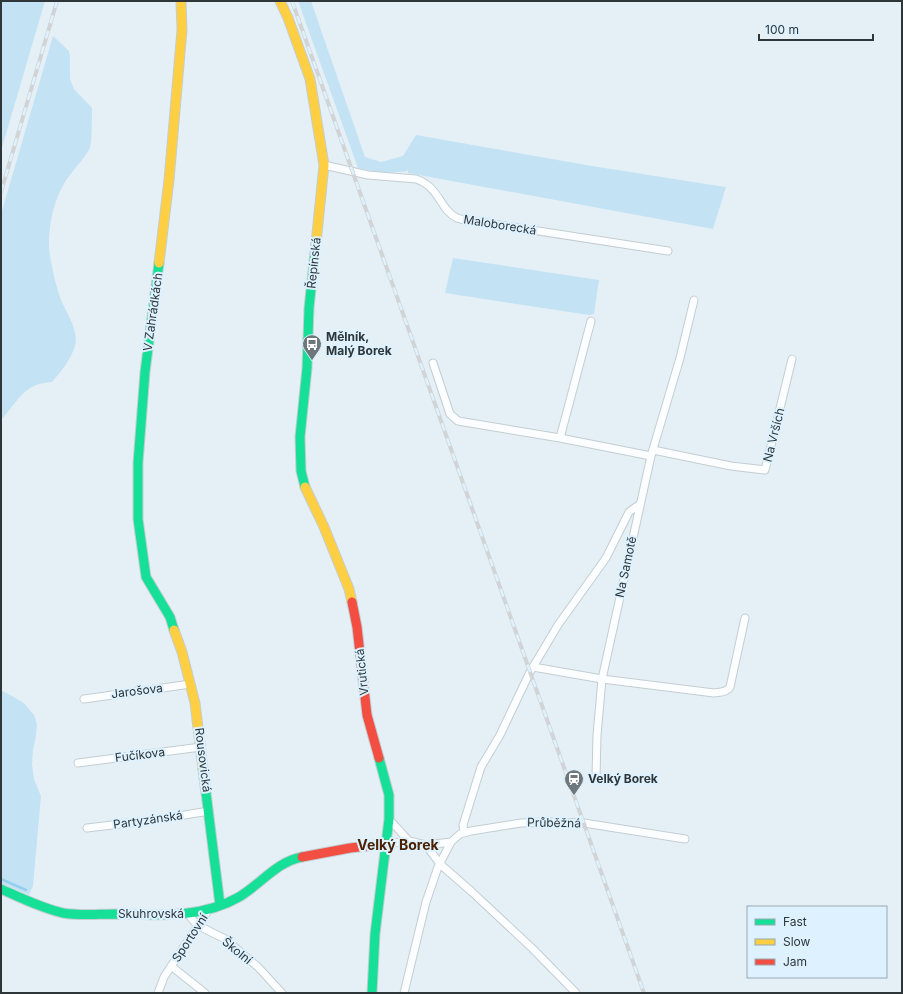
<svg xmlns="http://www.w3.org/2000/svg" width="903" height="994" font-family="Inter,sans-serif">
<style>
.green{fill:#c3e3f4}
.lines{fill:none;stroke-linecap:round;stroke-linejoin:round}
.stream{stroke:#94d0ee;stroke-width:2.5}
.street-casing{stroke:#c4cdd2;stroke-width:9}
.fast-casing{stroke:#c4cdd2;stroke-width:11}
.slow-casing{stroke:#c4cdd2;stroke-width:11}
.jam-casing{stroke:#c4cdd2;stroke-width:11}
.street{stroke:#fbfdfe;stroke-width:7}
.fast{stroke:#16e098;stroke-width:9}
.slow{stroke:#ffcf43;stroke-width:9}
.jam{stroke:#f24e42;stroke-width:9}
.rail-casing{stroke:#d1d4d6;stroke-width:4}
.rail{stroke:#ddf2fe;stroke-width:2.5;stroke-dasharray:8;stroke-linecap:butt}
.labels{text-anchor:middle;stroke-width:4;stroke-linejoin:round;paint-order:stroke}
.street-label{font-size:12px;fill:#2e363a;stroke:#ddf2fe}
.poi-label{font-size:12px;font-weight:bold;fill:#2e363a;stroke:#ddf2fe;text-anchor:start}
.quarter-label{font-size:14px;font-weight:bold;fill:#4c2000;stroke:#ddf2fe}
</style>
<rect width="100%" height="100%" fill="#e5f0f6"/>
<path class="green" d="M1,1H45L1,151Z
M298,1H311L365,157L381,162L403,156L416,135L592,166L725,187H726L713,229L408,173V169L407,171C390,174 375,172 358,168Z
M53,36L69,51L70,57V79L74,89L92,108C92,117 92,141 90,148C85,158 71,172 65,182C54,200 49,223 49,244C49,258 56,286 61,300C67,314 79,330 75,346C71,359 61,372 52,382C22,384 19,401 1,420V214Z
M453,258L599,280L594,314L589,315L445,293Z
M1,690L24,703L34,715L37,724L36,736L33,750L32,764L34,779L41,796L33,886L29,895L1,883Z"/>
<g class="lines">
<path class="stream" d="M1,879L26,890"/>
<defs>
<path id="street" d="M324,165L368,175L416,179C440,187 439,209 457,218C460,219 464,220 467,220L668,251
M433,363L450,414L458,421L560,438L651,456
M560,438L591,321
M653,450L731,466L765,470L792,359
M533,667L602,679L714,693C720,692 726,693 730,687L745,618
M84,699L191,684
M78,763L201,747
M596,778L597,735L602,679L651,456L680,358L694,300
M389,819L409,841
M87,828L154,820L209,811
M464,832L463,825L481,767L500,735L530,672L558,625L606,558L629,512L640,504
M385,844L409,841L426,845L440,864L472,892L533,949L576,993
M426,845L451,842
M188,914L197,925L225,939L258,967L282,993
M171,966L205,993
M158,993L164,977L209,909
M404,993L426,902L438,867L451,842L460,834L471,831L521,823L550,822L584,823L685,839"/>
<path id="fast" d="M159,263L145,372L138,463V519L146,577L170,617L174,630
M305,487L301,471L300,437L307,368L309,308L316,243
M203,769L220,905
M1,889C21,898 41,908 63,913C80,916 98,914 115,914C156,915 201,919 239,897C261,884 276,862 302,857
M372,993L375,934L389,819V795L379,758"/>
<path id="slow" d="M280,1L288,18L310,79L324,165L316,243
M159,263L169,180L182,30L181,1
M305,487L324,527L349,589L352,602
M174,630L182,652L195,703L203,769"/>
<path id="jam" d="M352,602L357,627L367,715L379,758
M302,857L350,848L385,844"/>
</defs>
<use href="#street" class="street-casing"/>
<use href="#fast" class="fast-casing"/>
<use href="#slow" class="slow-casing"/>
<use href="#jam" class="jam-casing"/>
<use href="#street" class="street"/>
<use href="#fast" class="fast"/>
<use href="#slow" class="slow"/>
<use href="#jam" class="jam"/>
<defs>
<path id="rail" d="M292,1L644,993
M1,192L57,1"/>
</defs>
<use href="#rail" class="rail-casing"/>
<use href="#rail" class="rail"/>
</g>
<defs>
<symbol id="bus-pin" viewBox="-11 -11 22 30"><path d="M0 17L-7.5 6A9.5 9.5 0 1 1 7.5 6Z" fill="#6e777c" stroke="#ddf2fe"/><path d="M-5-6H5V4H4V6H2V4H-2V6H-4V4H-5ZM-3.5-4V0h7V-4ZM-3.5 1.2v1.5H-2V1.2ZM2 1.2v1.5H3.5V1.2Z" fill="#fff"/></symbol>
<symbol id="station-pin" viewBox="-11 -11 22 30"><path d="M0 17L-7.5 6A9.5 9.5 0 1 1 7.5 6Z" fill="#6e777c" stroke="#ddf2fe"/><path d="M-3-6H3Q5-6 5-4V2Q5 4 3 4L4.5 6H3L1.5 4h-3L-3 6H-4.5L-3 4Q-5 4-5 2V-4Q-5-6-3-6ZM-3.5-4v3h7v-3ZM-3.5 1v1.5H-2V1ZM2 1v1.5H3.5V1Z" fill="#fff"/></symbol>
</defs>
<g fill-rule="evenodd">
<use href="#bus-pin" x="301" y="333" width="22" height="30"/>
<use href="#station-pin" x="563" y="768" width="22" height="30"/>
</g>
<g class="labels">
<g class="street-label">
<text transform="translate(500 225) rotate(9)" y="4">Maloborecká</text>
<text transform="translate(314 263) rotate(-84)" y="4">Řepínská</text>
<text transform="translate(153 312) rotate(-82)" y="4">V Zahrádkách</text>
<text transform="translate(774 435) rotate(-76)" y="4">Na Vrších</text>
<text transform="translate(626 567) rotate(-78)" y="4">Na Samotě</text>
<text transform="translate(362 672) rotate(-96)" y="4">Vrutická</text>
<text transform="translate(137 691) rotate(-7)" y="4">Jarošova</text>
<text transform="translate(140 755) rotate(-7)" y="4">Fučíkova</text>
<text transform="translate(203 760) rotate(83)" y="4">Rousovická</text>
<text transform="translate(148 820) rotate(-8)" y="4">Partyzánská</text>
<text transform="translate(554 823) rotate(1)" y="4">Průběžná</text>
<text x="151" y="918">Skuhrovská</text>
<text transform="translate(190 938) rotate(-57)" y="4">Sportovní</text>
<text transform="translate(237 951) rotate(39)" y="4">Školní</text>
</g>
<g class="poi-label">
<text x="326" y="341">Mělník,<tspan x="326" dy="14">Malý Borek</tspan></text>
<text x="588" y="783">Velký Borek</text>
</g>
<g class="quarter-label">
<text x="398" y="850">Velký Borek</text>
</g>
</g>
<rect width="903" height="994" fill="none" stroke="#2e363a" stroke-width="4"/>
<rect x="747" y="906" width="140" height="72" fill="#ddf2fe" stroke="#97a7b0"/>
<rect x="755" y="919" width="20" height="6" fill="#16e098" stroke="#97a7b0"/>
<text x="783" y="926" font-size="12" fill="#2e363a">Fast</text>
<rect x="755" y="939" width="20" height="6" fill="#ffcf43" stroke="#97a7b0"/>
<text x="783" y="946" font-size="12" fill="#2e363a">Slow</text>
<rect x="755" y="959" width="20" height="6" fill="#f24e42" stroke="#97a7b0"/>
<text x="783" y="966" font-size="12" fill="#2e363a">Jam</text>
<path d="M759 34v6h114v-6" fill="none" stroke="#2e363a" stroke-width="2"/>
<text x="765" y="34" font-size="12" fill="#2e363a" stroke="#ddf2fe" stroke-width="3" paint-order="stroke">100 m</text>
</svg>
